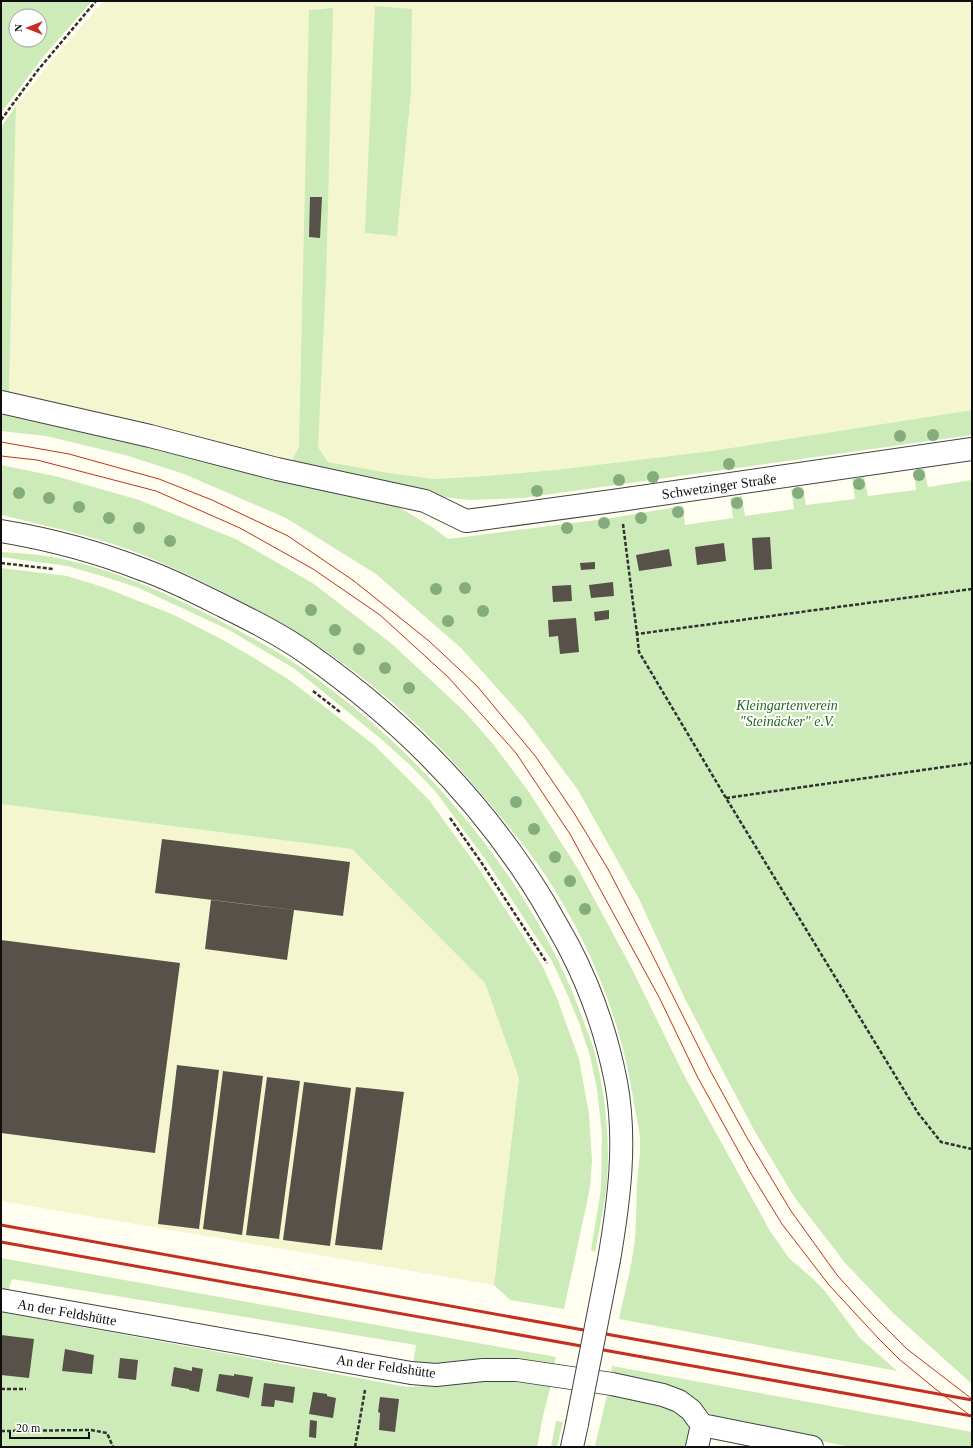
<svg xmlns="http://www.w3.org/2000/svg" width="973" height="1448" font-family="Georgia,serif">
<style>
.farmland{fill:#f4f6cf;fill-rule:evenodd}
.green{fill:#ccebb8;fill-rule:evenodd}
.building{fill:#58514a}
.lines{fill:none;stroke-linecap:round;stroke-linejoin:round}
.minor-casing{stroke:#424242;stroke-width:24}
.path{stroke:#313131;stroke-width:2.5;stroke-dasharray:4 2;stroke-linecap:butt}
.minor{stroke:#fff;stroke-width:22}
.tram{stroke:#c33022;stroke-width:1}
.rail{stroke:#c33022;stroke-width:3}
.minor-bridge-casing{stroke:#424242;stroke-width:24;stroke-linecap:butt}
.minor-bridge{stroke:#fff;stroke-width:22}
.tree{fill:#85ac7c}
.labels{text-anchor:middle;stroke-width:4;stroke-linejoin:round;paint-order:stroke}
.street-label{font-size:14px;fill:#0f0f0f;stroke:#fff}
.park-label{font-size:14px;font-style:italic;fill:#22691d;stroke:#fff}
</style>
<rect width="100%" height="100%" fill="#fffef0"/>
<path class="farmland" d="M104,1H972V410L712,451L555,470L435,479L389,473L328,462L318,447L299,446L291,463L9,393L16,106L58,53ZM412,10L411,92L397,235L366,233Z
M1,804L352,849L485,983L519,1078L494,1285L1,1201Z"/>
<path class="green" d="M1,1H92L43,57L1,113ZM16,16H40V40H16Z
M375,6L412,9L411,92L397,236L365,233Z
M333,8L326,281L318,447L328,462L389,473L435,479L483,476L555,470L712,451L972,410V435L523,498L470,500L442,497L326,474L291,463L299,446L309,10Z
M16,106L9,393L1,391V127Z
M1,410L395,505L432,527L448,539L605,519L683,506L685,525L733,518L730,498L742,496L745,516L794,509L791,489L803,487L806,505L855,499L852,479L864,477L868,496L916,490L914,471L924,468L928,487L972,480V1384L894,1314L846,1264L795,1198L754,1130L685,999L639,899L578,790L524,718L461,648L376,574L286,518L184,474L125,455L46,436L1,431Z
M1,465L59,477L139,500L238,540L314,584L392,644L464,711L493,744L529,792L578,869L630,965L684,1075L770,1231L789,1258L813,1279L824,1290L860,1338L897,1371L619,1319C624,1295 631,1270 634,1246C637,1225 636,1204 637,1183C638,1169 641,1153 640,1138C639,1127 636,1115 634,1104C622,1021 590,943 544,873C526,846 504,821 484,797C435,738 380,686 315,644C259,609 199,578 138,553C94,536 47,526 1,515Z
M1,552C23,553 46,555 67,560C113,570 159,590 201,611C234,628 268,645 299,666C389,728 466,808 525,901C550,942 569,979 585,1025C588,1034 593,1044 595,1054C606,1094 611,1150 606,1191C603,1211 599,1232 595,1252L591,1250L601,1189L602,1135L597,1089L590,1056L580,1025L568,996L552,961L485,859L436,792L411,766L380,738L295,669L229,630L139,588L105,577L67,566L1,557Z
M1,568L67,576L103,587L174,615L223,640L254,658L288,679L338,717L374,745L429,800L477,866L542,965L557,998L579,1059L589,1114L592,1161L590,1188L564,1309L510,1300L494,1285L519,1078L485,983L352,849L1,804Z
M1,1258L556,1357L553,1369L430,1366L413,1364L416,1345L12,1279L8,1292L1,1291Z
M1,1312L407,1387L428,1386L440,1382L511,1372L552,1380L543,1416L537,1447H1Z
M612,1366L972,1432V1447H850L718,1420L688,1395L610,1378Z
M608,1391L669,1405L689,1422L691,1434L689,1447H587V1445L595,1446Z
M556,1421L563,1422L557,1447H551Z"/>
<path class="building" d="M310,197H322L320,238L309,237Z
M770,537L772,569L754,570L752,538Z
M724,543L726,561L697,565L695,547Z
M669,549L672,566L639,571L636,555Z
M595,562V569L581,570L580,563Z
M613,582L614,596L591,598L589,585Z
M571,585L572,601L553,602L552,586Z
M609,610V619L595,621L594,612Z
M576,618L579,652L560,654L558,636L549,637L548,620Z
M162,839L350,862L343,916L155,893Z
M211,900L294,910L287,960L205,949Z
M1,940L180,963L155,1153L1,1133Z
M177,1065L219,1070L199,1229L158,1224Z
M223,1071L263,1076L242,1235L203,1229Z
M267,1077L300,1081L279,1239L246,1235Z
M304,1082L351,1088L330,1246L283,1240Z
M356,1087L404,1092L382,1250L335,1245Z
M1,1335L34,1339L29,1378L1,1375Z
M65,1349L94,1355L92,1374L62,1371Z
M120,1358L138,1360L136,1380L118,1378Z
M174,1367L192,1371V1367L203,1369L199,1392L189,1390V1389L171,1386Z
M219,1374L234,1376V1374L253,1377L249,1398L216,1391Z
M264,1383L295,1387L293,1403L275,1400L274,1407L261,1406Z
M313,1392L327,1394V1396L336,1398L333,1418L309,1414Z
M380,1397L399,1399L395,1432L379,1430L380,1413L378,1412Z
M310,1420L317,1421L316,1438L309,1437Z"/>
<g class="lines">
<defs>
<path id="minor" d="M1,402L150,436L277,469L425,501L466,521L620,500L972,449
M1,531C49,539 98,552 144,570C172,580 199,594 225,607C253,621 283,636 308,654C403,721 483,802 543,901C552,917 561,932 569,947C591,989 607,1036 616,1082C627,1141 619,1201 609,1260
M1,1300L411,1373L436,1375L483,1370H517L612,1384L663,1395L679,1401L691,1410L702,1425L812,1447
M572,1447L577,1424
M697,1447L702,1425"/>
</defs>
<use href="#minor" class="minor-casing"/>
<path class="path" d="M1,120L38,70L96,1
M623,524L637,634
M1,563L53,569
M972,589L637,634L639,652L726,798L918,1113L941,1142L972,1149
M313,691L340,712
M726,798L972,763
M450,818L481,862L547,963
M1,1389H26
M1,1431L91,1430L107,1433L113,1447
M355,1447L365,1390"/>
<use href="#minor" class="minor"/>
<path class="tram" d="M1,442L69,454L159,479L212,500L288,536L354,581L429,641L477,686L536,757L574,813L608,869L650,950L711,1072L746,1136L791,1211L837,1275L873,1315L907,1349L972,1399
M1,456L37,460L156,491L240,528L313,569L380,615L448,677L516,753L570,834L660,999L697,1076L750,1172L782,1224L829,1285L879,1339L899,1359L933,1387L972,1417"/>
<path class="rail" d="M1,1225L972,1400
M1,1242L972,1416"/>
<defs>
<path id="minor-bridge" d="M577,1424L609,1260"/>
</defs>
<use href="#minor-bridge" class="minor-bridge-casing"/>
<use href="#minor-bridge" class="minor-bridge"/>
</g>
<g class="tree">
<circle cx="933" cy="435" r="6"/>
<circle cx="900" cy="436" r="6"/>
<circle cx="729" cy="464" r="6"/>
<circle cx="919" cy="475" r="6"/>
<circle cx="653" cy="477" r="6"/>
<circle cx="619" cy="480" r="6"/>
<circle cx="859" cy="484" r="6"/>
<circle cx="537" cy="491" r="6"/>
<circle cx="19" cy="493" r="6"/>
<circle cx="798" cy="493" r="6"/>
<circle cx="49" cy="498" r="6"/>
<circle cx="737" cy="503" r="6"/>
<circle cx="79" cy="507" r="6"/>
<circle cx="678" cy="512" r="6"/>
<circle cx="109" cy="518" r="6"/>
<circle cx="641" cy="518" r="6"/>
<circle cx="604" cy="523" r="6"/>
<circle cx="139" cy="528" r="6"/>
<circle cx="567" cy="528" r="6"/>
<circle cx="170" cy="541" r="6"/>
<circle cx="465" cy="588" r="6"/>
<circle cx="436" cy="589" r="6"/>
<circle cx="311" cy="610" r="6"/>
<circle cx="483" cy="611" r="6"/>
<circle cx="448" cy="621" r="6"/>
<circle cx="335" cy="630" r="6"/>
<circle cx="359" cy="649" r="6"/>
<circle cx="385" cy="668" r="6"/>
<circle cx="409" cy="688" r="6"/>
<circle cx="516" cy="802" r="6"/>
<circle cx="534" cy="829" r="6"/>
<circle cx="555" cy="857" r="6"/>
<circle cx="570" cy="881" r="6"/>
<circle cx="585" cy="909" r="6"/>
</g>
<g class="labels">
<g class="street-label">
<text transform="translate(719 486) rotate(-8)" y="5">Schwetzinger Straße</text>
<text transform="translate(67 1312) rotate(10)" y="5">An der Feldshütte</text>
<text transform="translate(386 1366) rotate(8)" y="5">An der Feldshütte</text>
</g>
<g class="park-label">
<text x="787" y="710">Kleingartenverein<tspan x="787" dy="16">"Steinäcker" e.V.</tspan></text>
</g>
</g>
<rect width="973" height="1448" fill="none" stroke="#0f0f0f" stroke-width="4"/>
<g transform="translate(28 28) rotate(270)"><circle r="19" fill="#ffffff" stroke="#9f9f9f"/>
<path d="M0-3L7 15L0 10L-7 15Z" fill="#c33022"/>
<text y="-6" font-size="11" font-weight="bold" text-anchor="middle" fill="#0f0f0f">N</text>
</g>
<path d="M10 1432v6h79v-6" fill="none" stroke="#0f0f0f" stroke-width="2"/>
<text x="16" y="1432" font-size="12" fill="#0f0f0f" stroke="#ffffff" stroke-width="3" paint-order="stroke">20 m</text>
</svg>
